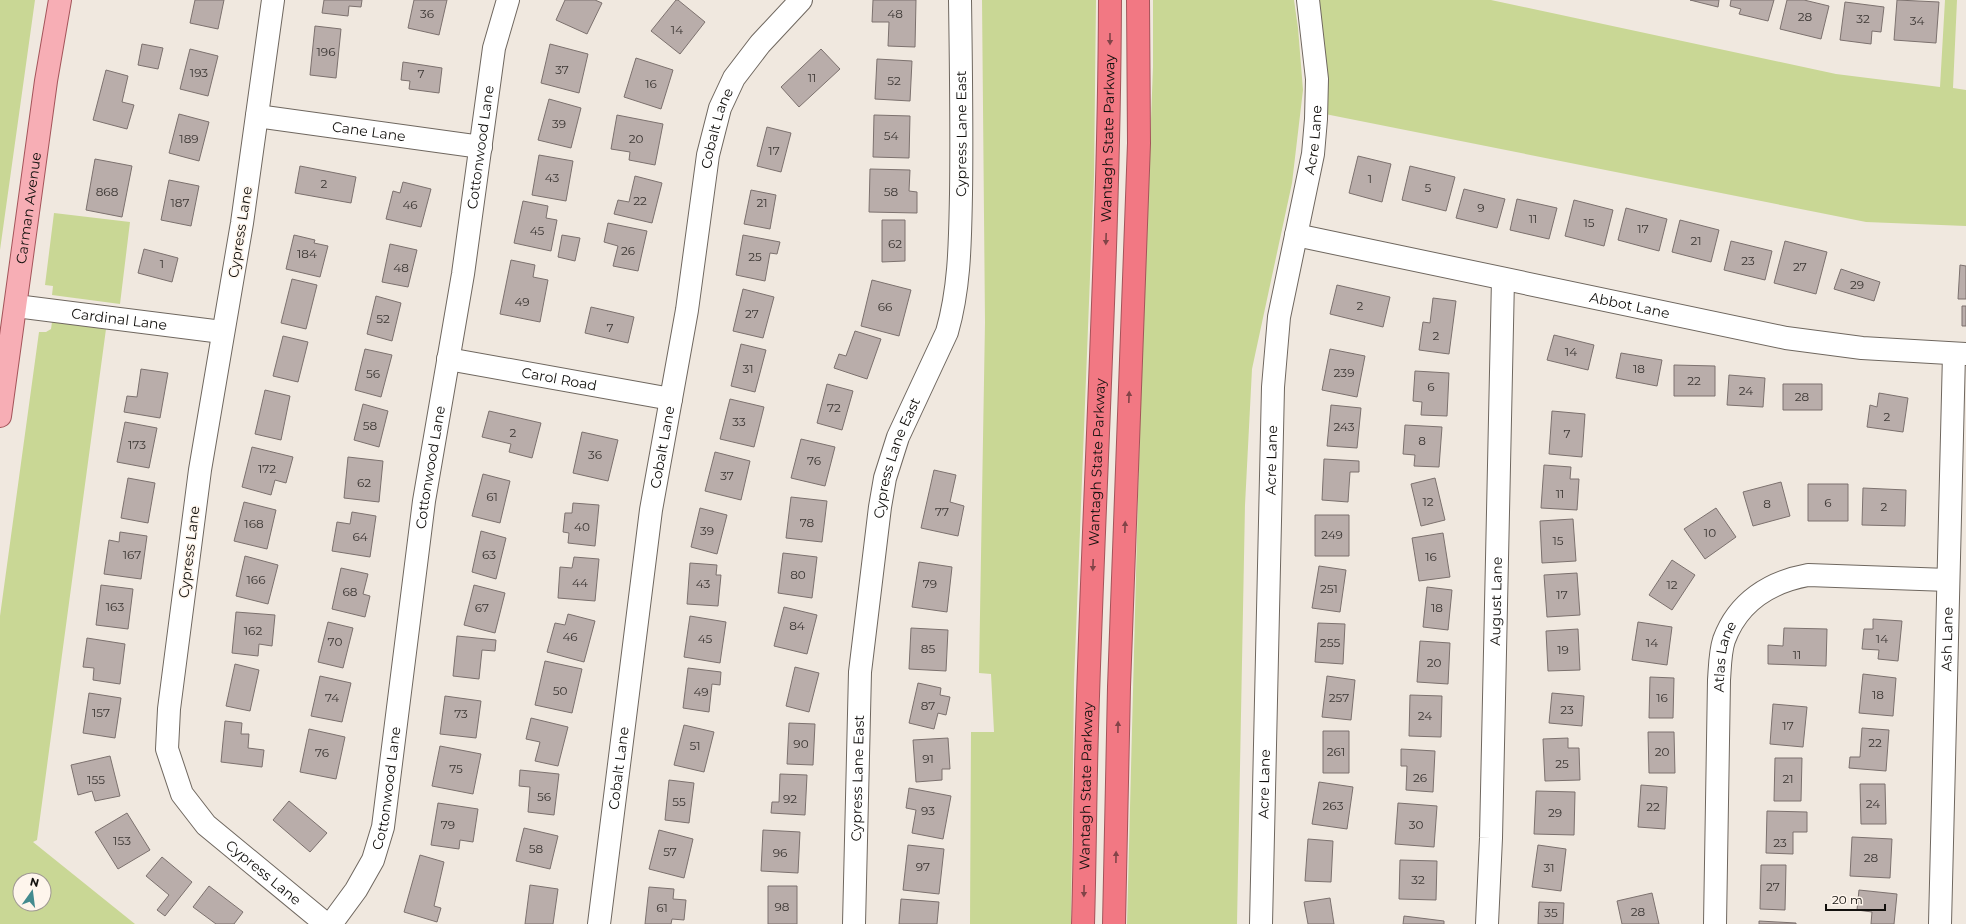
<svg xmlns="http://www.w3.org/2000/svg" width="1966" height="924" font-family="Montserrat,sans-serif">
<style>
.green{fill:#c9d795;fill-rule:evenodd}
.building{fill:#b9adaa;stroke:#7c716e}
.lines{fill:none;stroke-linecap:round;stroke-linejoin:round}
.minor-casing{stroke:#6f675f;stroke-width:24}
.major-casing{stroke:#a4545a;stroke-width:24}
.highway-casing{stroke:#a4545a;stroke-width:24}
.minor{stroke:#fff;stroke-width:22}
.major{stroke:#f7aeb5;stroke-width:22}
.highway{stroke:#f27883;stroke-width:22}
.oneway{fill:#824448}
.labels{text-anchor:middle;stroke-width:3;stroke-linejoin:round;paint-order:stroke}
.number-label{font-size:12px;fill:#3c3734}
.street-label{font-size:14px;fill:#12100d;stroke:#fef5ec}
</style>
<rect width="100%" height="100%" fill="#f0e8df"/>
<path class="green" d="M0,0H35L0,250Z
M982,0H1096L1094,176L1074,682L1071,924H970L971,732H994L991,674L979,673L985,322Z
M1153,0H1294L1298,28L1303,90L1292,183L1252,369L1245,505L1237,924H1127L1141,380L1153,67Z
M1312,0H1491L1836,74L1940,87L1945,0H1957L1953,88L1966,90V226L1866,222L1320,113Z
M54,213L130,222L120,304L52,295L53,286L45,285Z
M52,322L106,329L37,840L33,842L135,924H0V616L39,332H46L51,329ZM20,880H44V904H20Z"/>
<path class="building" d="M195,0H224L218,29L190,23Z
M324,0H362L361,7L349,6L348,16L322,13Z
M414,0H447L439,35L408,28Z
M565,0H595L602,3L587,34L556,20Z
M676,0H678L705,22L680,54L651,31Z
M873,0H916L915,47L888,46L889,22H872Z
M1690,0H1719L1718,7Z
M1731,0H1774L1768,21L1739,14L1741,9L1730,6Z
M1787,0H1804L1829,6L1821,39L1780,29Z
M1897,0L1939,2L1936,43L1894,40Z
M1845,2L1884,7L1881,32L1872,31L1871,44L1840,40Z
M315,26L341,29L336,78L310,75Z
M142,44L163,48L158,69L138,65Z
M550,44L588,54L579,93L541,83Z
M190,49L218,56L208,96L180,89Z
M821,49L840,69L799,107L781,87Z
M636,58L673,70L661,109L624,97Z
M877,59L912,61L910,101L875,99Z
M403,62L442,68L439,93L409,89L410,81L401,80Z
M106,70L128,76L122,102L134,105L127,129L93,120Z
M549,99L581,108L571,148L538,140Z
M179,114L209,122L199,161L169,153Z
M617,115L663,124L655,165L629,160L630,152L611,149Z
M874,115L910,116L909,158L873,157Z
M767,127L791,133L781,172L757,166Z
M539,155L573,161L566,201L532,195Z
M1358,156L1391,164L1382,202L1349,193Z
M95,159L132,166L122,217L86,210Z
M300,166L356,177L351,203L295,193Z
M1410,166L1455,177L1446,211L1402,200Z
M870,169L910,170L909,191L917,192V213L869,212Z
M635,176L662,183L652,223L614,214L618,200L629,202Z
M169,180L199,186L191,226L161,220Z
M403,182L431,189L421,227L386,219L393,191L400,193Z
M1464,189L1505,199L1497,228L1456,218Z
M751,190L776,195L770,229L744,224Z
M1517,199L1557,208L1549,239L1510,230Z
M1574,200L1613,210L1604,246L1565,236Z
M523,201L548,206L546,218L557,220L551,251L514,243Z
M1626,208L1667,219L1659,251L1618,240Z
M882,220H905V261L882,262Z
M1680,220L1719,230L1711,262L1672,252Z
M608,223L647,231L638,271L613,266L618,246L604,242Z
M294,235L315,240L314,243L328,246L320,277L286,269Z
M562,235L580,238L575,261L558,257Z
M743,235L780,242L777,254L770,253L765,281L736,275Z
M1731,241L1772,251L1765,280L1724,270Z
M1785,241L1827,252L1816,294L1774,283Z
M390,244L417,250L408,287L382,282Z
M144,249L178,258L172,282L138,273Z
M511,260L535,265L533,277L548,280L540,322L500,314Z
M1960,265L1966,266V299H1958Z
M1841,269L1880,282L1874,301L1834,289Z
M292,279L317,285L306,329L281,323Z
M872,280L911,290L899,336L861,326Z
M1337,285L1390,297L1383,327L1330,314Z
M743,289L774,297L763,338L733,331Z
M376,296L401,303L392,341L367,334Z
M1433,298L1456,301L1449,354L1419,350L1423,322L1430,323Z
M1962,306H1966V326H1962Z
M591,307L634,317L628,343L585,333Z
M855,331L881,339L867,379L834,368L839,354L846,356Z
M1554,335L1594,345L1588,370L1547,360Z
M283,336L308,342L298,382L273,376Z
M741,344L766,350L755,392L731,386Z
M365,349L392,355L381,397L355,390Z
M1330,349L1365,356L1357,397L1322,390Z
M1621,353L1662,360L1657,386L1616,378Z
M1674,365L1715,366V396H1674Z
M141,369L168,373L160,418L124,412L127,396L137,397Z
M1415,371L1449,373L1447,416L1421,415L1422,402L1413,401Z
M1729,375L1765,378L1763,407L1727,405Z
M827,384L853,391L842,430L817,423Z
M1783,384H1822V410H1783Z
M265,390L290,396L281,440L255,434Z
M1879,393L1908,398L1903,432L1867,427L1870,405L1877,407Z
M730,399L764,407L754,447L720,439Z
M363,404L388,411L379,447L354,440Z
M1331,405L1361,408L1357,448L1327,446Z
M489,411L541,423L532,458L509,452L511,444L482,437Z
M1552,411L1585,414L1582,457L1549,454Z
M125,422L157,428L149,468L117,462Z
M1405,425L1442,427L1439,467L1414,466L1415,455L1403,454Z
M582,432L618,440L608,481L573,473Z
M801,439L835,447L825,486L791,478Z
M252,447L293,457L286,483L275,480L271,495L242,487Z
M715,452L750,461L741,500L705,491Z
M348,457L383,461L379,502L344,498Z
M1324,459L1359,461V472H1350L1348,502L1322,500Z
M1544,465L1571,467L1570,479H1579L1577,510L1541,508Z
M934,470L956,475L950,502L964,506L958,536L921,528Z
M483,474L510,481L500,523L472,516Z
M128,478L155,483L148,523L121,518Z
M1435,478L1445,520L1421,526L1411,484Z
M1781,482L1790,516L1753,526L1743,492Z
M1808,484H1848V521H1808Z
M1863,488L1906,490L1905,526L1862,525Z
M791,497L827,501L822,542L786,538Z
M244,502L276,510L267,549L234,541Z
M573,503L599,505L595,546L568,543L569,533L563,532L565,513H572Z
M700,508L727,515L717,554L691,547Z
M1716,508L1736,537L1705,559L1684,529Z
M352,512L376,516L370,557L332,551L337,522L350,524Z
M1315,515H1349V556H1315Z
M1573,519L1576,561L1542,563L1540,521Z
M481,531L506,538L496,579L472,572Z
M120,532L147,536L141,579L104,574L109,540L119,542Z
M1443,533L1450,577L1419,581L1412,538Z
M783,553L817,557L812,598L778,593Z
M245,556L278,565L268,604L236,596Z
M574,557L599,559L595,601L558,598L560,567L572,568Z
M1672,560L1695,575L1672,610L1649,595Z
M919,562L952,567L947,612L912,607Z
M690,563L717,565L716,575H721L718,606L687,604Z
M1319,566L1346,570L1340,612L1312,608Z
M341,568L368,574L363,594L370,596L365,617L332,609Z
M1577,573L1580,615L1547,617L1544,575Z
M101,585L133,589L128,629L96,625Z
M474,585L505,593L495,633L464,625Z
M1427,587L1452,590L1448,630L1423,627Z
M784,607L817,615L807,654L774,646Z
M236,612L275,615L272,646L259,644L258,656L232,653Z
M568,614L595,621L584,662L547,652L555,623L565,625Z
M690,616L726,622L720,663L684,657Z
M1873,619L1902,621L1898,661L1878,659L1879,650L1862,649L1864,629H1873Z
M328,622L353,628L343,668L318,662Z
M1638,622L1672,627L1667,665L1632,660Z
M1318,623L1345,624L1343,664L1315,662Z
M911,628L948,630L946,671L909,669Z
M1784,628L1827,629L1826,666L1768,664V645L1783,646Z
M1578,629L1580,670L1548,671L1546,631Z
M457,636L496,640L495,651L482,650L479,679L453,676Z
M87,638L125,644L120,684L93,680L94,668L83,667Z
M1420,641L1450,643L1448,684L1417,682Z
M545,661L582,669L572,713L535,705Z
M235,664L259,670L250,711L226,706Z
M795,667L819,673L809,712L786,706Z
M688,668L721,672L720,685L712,684L709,712L683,708Z
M1863,674L1896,678L1893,716L1859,713Z
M320,676L351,683L342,722L311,716Z
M1327,676L1355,680L1351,720L1322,717Z
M1650,677L1674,678L1673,718H1649Z
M918,683L941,688L940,695L950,697L946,715L938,713L934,729L909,723Z
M89,693L121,698L115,738L83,733Z
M1552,693L1584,696L1582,726L1549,723Z
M1410,695L1442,696L1441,737L1409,736Z
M445,696L481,701L476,738L440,734Z
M1773,704L1807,707L1803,747L1770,744Z
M531,718L568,727L558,766L535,761L540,742L526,739Z
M225,721L242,723L241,734H249L248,748L264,750L262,767L221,762Z
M789,723L815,724L813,765L787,764Z
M684,725L714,732L704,772L674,765Z
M1862,728L1889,730L1886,771L1849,768L1850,757H1860Z
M309,729L345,737L336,779L300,772Z
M1323,731H1349V773H1323Z
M1648,732H1674L1675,773H1649Z
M948,738L950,769H942V780L916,782L913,740Z
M1568,738V748H1579L1580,780L1545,781L1543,739Z
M440,746L481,754L473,794L432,786Z
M1401,749L1435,751L1433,792L1406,790L1407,766H1401Z
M110,756L120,796L95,801L92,791L78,795L71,765Z
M1775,758H1802L1801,801H1774Z
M520,770L559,774L554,815L528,812L530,787L519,786Z
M780,774L807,775L805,815L771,813L772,802H779Z
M669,780L694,783L689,823L665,820Z
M1319,782L1353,787L1347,829L1312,824Z
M1860,784H1885L1886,824H1861Z
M1641,785L1667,787L1665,829L1638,827Z
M909,788L951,796L943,839L912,833L916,810L906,808Z
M1536,791L1575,792L1574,835L1534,834Z
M289,801L327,833L310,852L273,820Z
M438,803L478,809L473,842L460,840L459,849L431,845Z
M1398,803L1437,806L1434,847L1395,844Z
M1767,811L1807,812V832H1793V854L1766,853Z
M127,813L150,850L118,869L95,832Z
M524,828L558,836L550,869L516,861Z
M659,830L693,839L684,878L649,869Z
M763,830L800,832L798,873L761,871Z
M1852,837L1892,839L1890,878L1850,876Z
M1308,839L1333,841L1331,882L1305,881Z
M908,845L944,849L939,894L903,890Z
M1538,845L1566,849L1561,891L1532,887Z
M420,855L444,862L434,906L441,908L437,922L404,912Z
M162,857L192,882L165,916L157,910L169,895L146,876Z
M1400,860L1437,861L1436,900L1399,899Z
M1761,865H1786L1785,910L1760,909Z
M530,885L558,889L553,924H525Z
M209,886L243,912L234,924H216L193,907Z
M768,886H797V924H768Z
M649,887L674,889L673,899L686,900L684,920L672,919L671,924H645Z
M1859,890L1897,894L1894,924H1871L1872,912L1857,910Z
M1652,893L1659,924H1622L1617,901Z
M1330,898L1334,924H1308L1304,902Z
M901,899L939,902L937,924H899Z
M1539,902L1564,903L1563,924H1538Z
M1404,916L1444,921V924H1403Z
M1759,921L1796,923V924H1759Z"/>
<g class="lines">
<defs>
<g id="minor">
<path id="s1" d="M273,0L242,223L200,470L169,709L167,749L182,794L206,825L326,924"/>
<path id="s2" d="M257,116L481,147"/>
<path id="s3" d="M1296,235L1786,338L1862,348L1966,354"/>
<path id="s4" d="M16,306L222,332"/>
<path id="s5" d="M448,359L671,399"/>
<path id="s6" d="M331,924L356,890L373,860L383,827L424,501L463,274L494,48L508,0"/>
<path id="s7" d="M599,924L651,510L687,310L708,155L720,108L734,78L760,44L801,0"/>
<path id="s8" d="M854,924L860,672L880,507L885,478L898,437L947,332C960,287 960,241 961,194C962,129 961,65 960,0"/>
<path id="s9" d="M1261,924L1273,387L1279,317L1313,154L1316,119L1317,79L1308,0"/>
<path id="s10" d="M1487,924L1491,838L1503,279"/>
<path id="s11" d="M1715,924L1719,680C1720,667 1720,652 1724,640C1738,602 1770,582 1808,575L1948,580"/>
<path id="s12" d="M1940,924L1954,354"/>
</g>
<g id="major">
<path id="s13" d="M0,416L46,81L60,0"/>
</g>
<g id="highway">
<path id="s14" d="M1083,924C1085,859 1085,794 1087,729C1094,486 1109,243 1110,0"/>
<path d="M1114,924L1119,687L1139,143L1138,0"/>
</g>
</defs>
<use href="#minor" class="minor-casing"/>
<use href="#major" class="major-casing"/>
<use href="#highway" class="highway-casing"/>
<use href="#minor" class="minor"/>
<use href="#major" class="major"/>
<use href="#highway" class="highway"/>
</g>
<defs><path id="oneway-solid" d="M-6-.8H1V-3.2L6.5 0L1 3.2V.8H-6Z"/></defs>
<g class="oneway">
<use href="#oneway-solid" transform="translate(1110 39) rotate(90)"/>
<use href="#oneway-solid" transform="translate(1106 239) rotate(92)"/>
<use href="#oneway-solid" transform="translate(1129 397) rotate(-88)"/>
<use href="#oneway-solid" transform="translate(1125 527) rotate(-88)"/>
<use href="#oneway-solid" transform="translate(1093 565) rotate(92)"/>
<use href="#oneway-solid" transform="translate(1118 727) rotate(-89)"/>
<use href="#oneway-solid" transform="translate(1116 857) rotate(-89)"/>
<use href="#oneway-solid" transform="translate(1084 891) rotate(91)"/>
</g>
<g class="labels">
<g class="number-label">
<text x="427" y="18">36</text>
<text x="895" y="18">48</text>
<text x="1805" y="21">28</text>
<text x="1863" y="23">32</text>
<text x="1917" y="25">34</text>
<text x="677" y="34">14</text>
<text x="326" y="56">196</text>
<text x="562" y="74">37</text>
<text x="199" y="77">193</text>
<text x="421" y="78">7</text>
<text x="812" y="82">11</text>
<text x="894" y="85">52</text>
<text x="651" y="88">16</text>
<text x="559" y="128">39</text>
<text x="891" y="140">54</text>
<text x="189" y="143">189</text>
<text x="636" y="143">20</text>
<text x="774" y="155">17</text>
<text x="552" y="182">43</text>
<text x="1370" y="183">1</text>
<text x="324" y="188">2</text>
<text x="1428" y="192">5</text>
<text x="107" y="196">868</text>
<text x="891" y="196">58</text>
<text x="640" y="205">22</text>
<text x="180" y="207">187</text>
<text x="762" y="207">21</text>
<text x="410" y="209">46</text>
<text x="1481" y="212">9</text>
<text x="1533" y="223">11</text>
<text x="1589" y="227">15</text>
<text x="1643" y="233">17</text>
<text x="537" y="235">45</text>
<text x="1696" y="245">21</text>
<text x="895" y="248">62</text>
<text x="628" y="255">26</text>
<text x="307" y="258">184</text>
<text x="755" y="261">25</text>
<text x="1748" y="265">23</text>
<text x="162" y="268">1</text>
<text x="1800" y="271">27</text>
<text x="401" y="272">48</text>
<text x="1857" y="289">29</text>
<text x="522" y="306">49</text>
<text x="1360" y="310">2</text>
<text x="885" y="311">66</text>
<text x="752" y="318">27</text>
<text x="383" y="323">52</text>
<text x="610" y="332">7</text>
<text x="1436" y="340">2</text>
<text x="1571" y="356">14</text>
<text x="748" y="373">31</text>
<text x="1639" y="373">18</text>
<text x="1344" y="377">239</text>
<text x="373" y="378">56</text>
<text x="1694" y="385">22</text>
<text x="1431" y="391">6</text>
<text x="1746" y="395">24</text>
<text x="1802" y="401">28</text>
<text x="834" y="412">72</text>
<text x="1887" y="421">2</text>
<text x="739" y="426">33</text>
<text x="370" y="430">58</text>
<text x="1344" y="431">243</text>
<text x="513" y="437">2</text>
<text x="1567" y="438">7</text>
<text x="1422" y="445">8</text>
<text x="137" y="449">173</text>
<text x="595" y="459">36</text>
<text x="814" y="465">76</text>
<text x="267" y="473">172</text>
<text x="727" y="480">37</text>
<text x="364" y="487">62</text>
<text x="1560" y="498">11</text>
<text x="492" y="501">61</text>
<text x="1428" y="506">12</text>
<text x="1828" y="507">6</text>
<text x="1767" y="508">8</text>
<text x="1884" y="511">2</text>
<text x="942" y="516">77</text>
<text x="807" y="527">78</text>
<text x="254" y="528">168</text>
<text x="582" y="531">40</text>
<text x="707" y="535">39</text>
<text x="1710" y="537">10</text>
<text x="1332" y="539">249</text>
<text x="360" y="541">64</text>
<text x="1558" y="545">15</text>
<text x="132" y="559">167</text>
<text x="489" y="559">63</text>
<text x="1431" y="561">16</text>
<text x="798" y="579">80</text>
<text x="256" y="584">166</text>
<text x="580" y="587">44</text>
<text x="703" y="588">43</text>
<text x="930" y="588">79</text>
<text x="1672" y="589">12</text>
<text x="1329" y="593">251</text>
<text x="350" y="596">68</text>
<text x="1562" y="599">17</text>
<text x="115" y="611">163</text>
<text x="482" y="612">67</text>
<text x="1437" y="612">18</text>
<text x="797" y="630">84</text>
<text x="253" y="635">162</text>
<text x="570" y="641">46</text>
<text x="705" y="643">45</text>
<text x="1882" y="643">14</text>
<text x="335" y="646">70</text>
<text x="1330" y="647">255</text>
<text x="1652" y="647">14</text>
<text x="928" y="653">85</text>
<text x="1563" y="654">19</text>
<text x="1797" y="659">11</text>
<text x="1434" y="667">20</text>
<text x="560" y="695">50</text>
<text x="701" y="696">49</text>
<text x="1878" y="699">18</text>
<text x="332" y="702">74</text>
<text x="1339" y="702">257</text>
<text x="1662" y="702">16</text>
<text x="928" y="710">87</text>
<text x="1567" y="714">23</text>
<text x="101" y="717">157</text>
<text x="461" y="718">73</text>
<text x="1425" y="720">24</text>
<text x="1788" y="730">17</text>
<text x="1875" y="747">22</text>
<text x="801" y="748">90</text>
<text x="695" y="750">51</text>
<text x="1336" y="756">261</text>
<text x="1662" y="756">20</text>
<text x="322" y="757">76</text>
<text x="928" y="763">91</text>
<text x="1562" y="768">25</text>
<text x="456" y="773">75</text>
<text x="1420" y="782">26</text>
<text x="1788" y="783">21</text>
<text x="96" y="784">155</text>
<text x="544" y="801">56</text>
<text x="790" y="803">92</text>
<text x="679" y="806">55</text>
<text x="1873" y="808">24</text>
<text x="1333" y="810">263</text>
<text x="1653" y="811">22</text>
<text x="928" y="815">93</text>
<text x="1555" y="817">29</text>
<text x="448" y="829">79</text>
<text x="1416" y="829">30</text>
<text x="122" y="845">153</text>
<text x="1780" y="847">23</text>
<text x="536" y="853">58</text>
<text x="670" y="856">57</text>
<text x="780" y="857">96</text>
<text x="1871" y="862">28</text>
<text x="923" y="871">97</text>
<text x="1549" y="872">31</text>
<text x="1418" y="884">32</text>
<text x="1773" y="891">27</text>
<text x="782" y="911">98</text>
<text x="662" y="912">61</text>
<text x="1638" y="916">28</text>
<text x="1551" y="917">35</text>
</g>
<g class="street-label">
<text dy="5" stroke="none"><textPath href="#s7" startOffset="805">Cobalt Lane</textPath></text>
<text dy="5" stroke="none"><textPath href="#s2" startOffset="113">Cane Lane</textPath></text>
<text dy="5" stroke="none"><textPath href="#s8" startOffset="806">Cypress Lane East</textPath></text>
<text dy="5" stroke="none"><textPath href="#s14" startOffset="786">Wantagh State Parkway</textPath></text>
<text dy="5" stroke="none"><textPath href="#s9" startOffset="788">Acre Lane</textPath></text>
<text dy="5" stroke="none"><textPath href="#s6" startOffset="798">Cottonwood Lane</textPath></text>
<text dy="5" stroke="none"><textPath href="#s13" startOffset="210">Carman Avenue</textPath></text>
<text transform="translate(240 232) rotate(-81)" y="5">Cypress Lane</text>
<text dy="5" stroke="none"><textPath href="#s3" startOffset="341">Abbot Lane</textPath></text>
<text dy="5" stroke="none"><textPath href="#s4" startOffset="104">Cardinal Lane</textPath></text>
<text dy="5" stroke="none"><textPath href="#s5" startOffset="113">Carol Road</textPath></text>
<text dy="5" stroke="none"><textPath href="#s7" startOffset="481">Cobalt Lane</textPath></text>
<text dy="5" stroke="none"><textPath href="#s8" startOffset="470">Cypress Lane East</textPath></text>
<text dy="5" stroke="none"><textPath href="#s9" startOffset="464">Acre Lane</textPath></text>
<text dy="5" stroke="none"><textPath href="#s14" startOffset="462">Wantagh State Parkway</textPath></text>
<text dy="5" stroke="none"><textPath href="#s6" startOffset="474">Cottonwood Lane</textPath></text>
<text transform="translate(189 552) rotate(-83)" y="5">Cypress Lane</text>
<text dy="5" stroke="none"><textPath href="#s10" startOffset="323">August Lane</textPath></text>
<text dy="5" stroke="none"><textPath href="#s12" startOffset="285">Ash Lane</textPath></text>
<text dy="5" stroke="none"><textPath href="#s11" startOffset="268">Atlas Lane</textPath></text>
<text dy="5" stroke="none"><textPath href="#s7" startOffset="157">Cobalt Lane</textPath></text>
<text dy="5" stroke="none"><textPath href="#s8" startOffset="146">Cypress Lane East</textPath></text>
<text dy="5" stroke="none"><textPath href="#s9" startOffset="140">Acre Lane</textPath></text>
<text dy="5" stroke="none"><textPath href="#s14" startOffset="138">Wantagh State Parkway</textPath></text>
<text dy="5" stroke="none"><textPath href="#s6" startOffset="150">Cottonwood Lane</textPath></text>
<text dy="5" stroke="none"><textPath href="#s1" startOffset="918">Cypress Lane</textPath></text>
</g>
</g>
<g transform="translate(32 892) rotate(14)"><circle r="19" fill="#fef5ec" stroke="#a09993"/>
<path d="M0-3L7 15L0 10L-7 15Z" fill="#438b8f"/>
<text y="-6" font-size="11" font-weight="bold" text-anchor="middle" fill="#12100d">N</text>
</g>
<path d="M1826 904v6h59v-6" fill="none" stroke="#12100d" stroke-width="2"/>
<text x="1832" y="904" font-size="12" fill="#12100d" stroke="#fef5ec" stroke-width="3" paint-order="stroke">20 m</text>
</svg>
